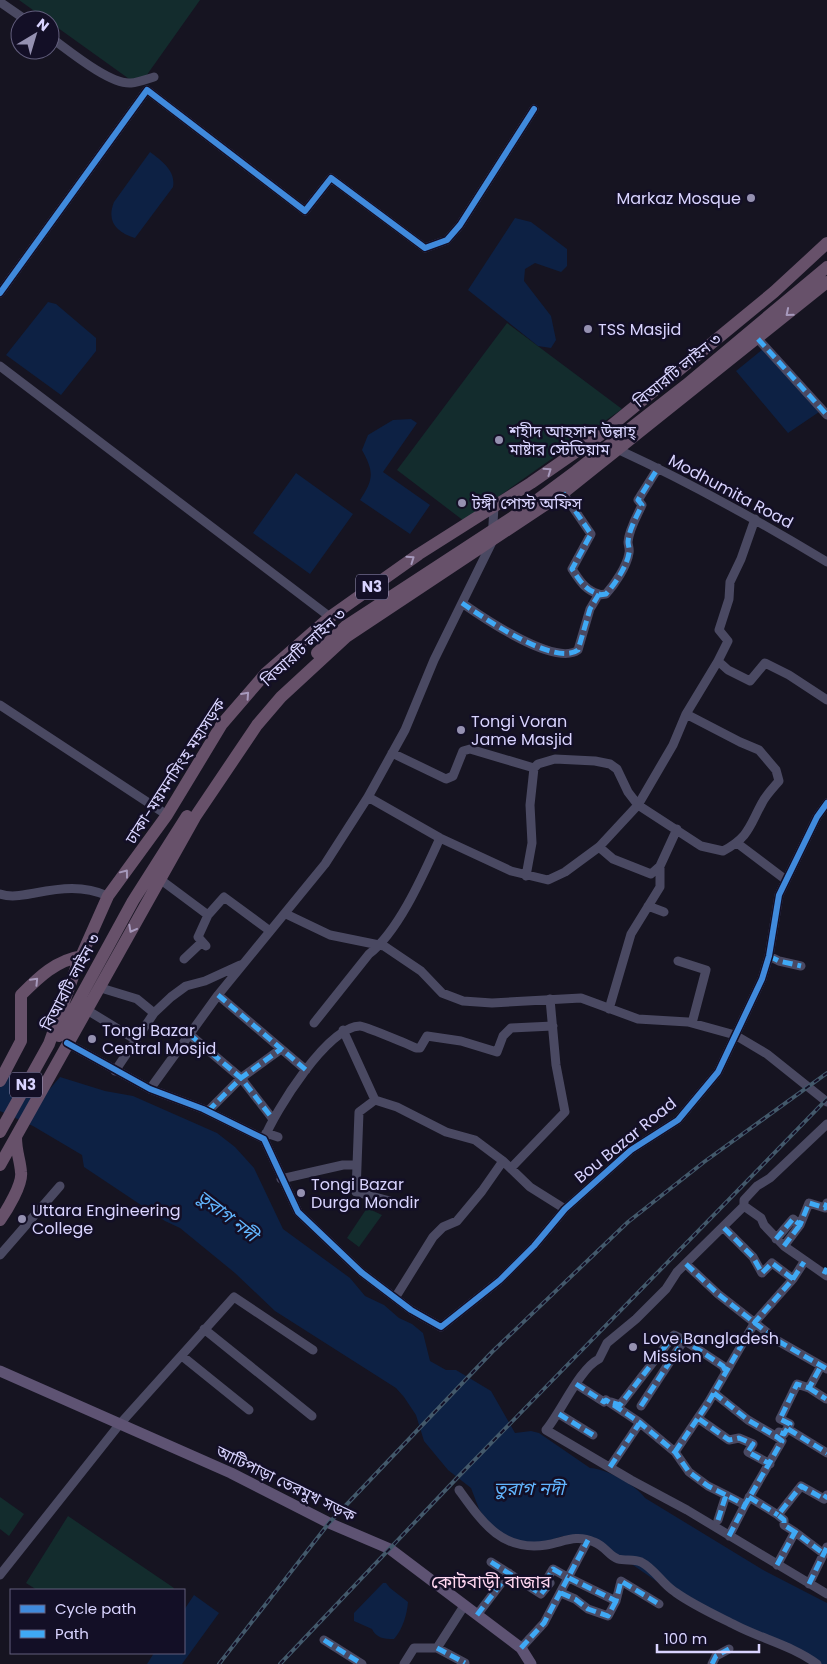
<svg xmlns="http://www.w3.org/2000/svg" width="827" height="1664" font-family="Poppins,'Noto Sans Bengali',sans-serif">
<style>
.green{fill:#132c2d}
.water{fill:#0d2144}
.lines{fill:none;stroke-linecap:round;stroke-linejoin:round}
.minor{stroke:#4a4962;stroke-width:9}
.major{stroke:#5e5373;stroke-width:11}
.highway{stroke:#67516a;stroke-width:12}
.rail-casing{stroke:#43596b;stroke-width:4}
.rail{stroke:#130f26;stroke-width:2;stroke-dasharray:5.5;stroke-linecap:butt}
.quiet{stroke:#3fa9f5;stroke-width:5;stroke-dasharray:10 5;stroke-linecap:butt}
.cycleway-casing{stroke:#130f26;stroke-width:9}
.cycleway{stroke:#408adc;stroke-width:6}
.oneway{stroke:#a699bc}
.poi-dot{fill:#9591b1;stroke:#130f26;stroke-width:2}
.labels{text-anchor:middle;stroke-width:5;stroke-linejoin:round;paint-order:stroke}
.shield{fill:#130f26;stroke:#9e99be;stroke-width:1}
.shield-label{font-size:15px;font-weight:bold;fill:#d9d4ff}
.poi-label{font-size:16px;fill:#d9d4ff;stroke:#130f26;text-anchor:start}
.street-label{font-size:16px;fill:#d9d4ff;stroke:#130f26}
.water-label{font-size:18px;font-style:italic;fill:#62b6ff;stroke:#130f26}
.neighbourhood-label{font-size:18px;fill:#ffd6f0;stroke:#130f26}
</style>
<rect width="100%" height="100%" fill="#161421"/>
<path class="green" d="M19,0H200L139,86Z
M507,323L622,409L464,521L397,470Z
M367,1208L382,1215L359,1247L347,1238Z
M0,1497L24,1514L9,1536L0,1529Z
M68,1516L174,1588L173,1590H37L26,1583Z"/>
<path class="water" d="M150,152C162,161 176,171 173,187L135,238C117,232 106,222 114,202Z
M515,218L531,222L567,249V266L561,272L535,263L525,269L524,281L551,316L556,340L551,348L538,346L468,290Z
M48,302L56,304L96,338V351L61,395L6,355Z
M763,349L819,412L788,433L736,371Z
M411,419L417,423L383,472L430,505L410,534L360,500C374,479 374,472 362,450L368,435L393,420Z
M296,473L353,514L310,574L253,533Z
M0,1068L48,1091L60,1077L105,1091L133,1096L217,1133L235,1147L254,1168L283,1229L350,1278L365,1296L384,1305L399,1318L412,1324L423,1333L430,1361L446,1370H456L491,1391L515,1433L531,1431L539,1433L590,1468C607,1469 636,1485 645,1498L765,1571L827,1603V1664H818L691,1605L617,1554L579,1536H563L548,1541L516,1545L498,1538L479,1509L471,1488L448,1470L424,1441L416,1415L404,1397L396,1388L275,1311L235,1273L180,1228L165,1221L84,1167L82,1155L33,1126L0,1111Z
M383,1583H386L390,1588L408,1602C407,1614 403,1629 394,1639C384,1639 376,1638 372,1629L354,1621V1613Z
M194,1595L219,1613L182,1664H147L154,1653H184V1610Z"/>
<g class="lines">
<path class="minor" d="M0,2L26,20
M50,37C68,50 110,85 131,83C139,82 147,79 154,77
M0,293L147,90L305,211L331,178L425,248L447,240L460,225L534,109
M758,339L827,415
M0,366L330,617
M619,450C691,483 759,521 827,562
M755,519L741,559L730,582L729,599L719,630L728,641L718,661L728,670L750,681L765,663L789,675L827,700
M599,595L606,594C615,584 627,566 629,553C630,549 628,545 628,542C629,529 637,516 642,505L638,500L658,468
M462,603C482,617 555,667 578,650L590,609L599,594C585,590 580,581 572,569L591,534L563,493
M0,705L167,815
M392,753L446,779L453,776L463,751L470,749L534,768L530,805L532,843L526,876
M534,768L538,764L555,759L595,761L610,764L617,769L628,792L638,805L701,846L723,851C749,837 749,827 762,803C766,795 773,788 779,781L776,770L759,750L740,742L686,714
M368,797L440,838L511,871L548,880L565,872L599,847L638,805L673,745L686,714L718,661
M737,843L786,880
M599,847L613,859L651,874L660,866L677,829
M161,880L208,915L224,897L270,931
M0,894C11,898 24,895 35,893C61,888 83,885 108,896
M648,906L664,912
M286,914L330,935L384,946L421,971L442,993L463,1001L492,1003L581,998L638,1019L688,1022L735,1035L767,1054L827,1102
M206,946L198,937L208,915
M769,956L779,961L801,966
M184,959L202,942
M678,961L706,970L692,1023
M101,988L137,999L154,1013
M218,995L306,1070
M609,1009L631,934L660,887V866
M87,1010L136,1040
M314,1023L369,954C399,931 424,873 440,838
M343,1030L375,1100L397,1107L446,1132L475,1140L503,1161L530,1187L565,1209
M189,1034L241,1078L272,1118
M67,1043L150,1089L203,1109L264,1139L298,1212L361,1272L411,1310L441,1327L500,1280L534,1246L565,1209L631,1150L678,1120L718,1072L762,979L769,956L779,895L817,817L827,803
M115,1071L154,1013L171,997L186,986L205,981L240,965
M150,1089L218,995L325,864L368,797L405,730L434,660L492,542L494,506
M375,1100L359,1112L356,1192L390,1201
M208,1111L241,1078L281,1049
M266,1133L278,1137
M264,1139C275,1111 328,1026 360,1026C364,1026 410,1045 416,1048H420L427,1036L461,1041L497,1052L503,1036L511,1028L553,1026
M511,1168L565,1112L556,1065L550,999
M281,1179L343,1165H357
M744,1206L677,1272L666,1289L636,1319L607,1343L599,1359C580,1368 561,1412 546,1430L631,1480L687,1510L827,1594
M744,1206V1200L757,1186L770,1178L827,1124
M744,1206L761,1218L764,1225L784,1246L827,1276
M724,1228L753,1257L762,1273L772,1263L793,1279
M776,1239L793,1219L800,1225L809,1203L825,1208L827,1203
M784,1246L800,1225
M0,1255L60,1186
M686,1264L718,1294L778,1341L827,1369
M395,1298L433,1237L443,1227L457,1221L482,1191L503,1161
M204,1329L312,1416
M182,1356L249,1410
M576,1384L604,1402L606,1400L639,1422L675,1452L689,1472L708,1486L726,1495
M809,1388L826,1399
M714,1393L748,1420L777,1437
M611,1402L620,1405L674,1335L684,1340
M641,1406L684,1340L723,1366L725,1370
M559,1414L593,1435
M699,1419L729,1440L739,1438L753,1444L748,1452L770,1464
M788,1429L827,1453
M675,1452L708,1403L755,1322L793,1279L804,1262
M610,1467L639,1424
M459,1490C482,1522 502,1552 546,1545C564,1542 576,1534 594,1542C605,1546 609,1556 618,1559C625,1561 634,1559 641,1562C655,1569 662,1584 675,1592C693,1605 715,1615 735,1625C762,1639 793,1646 817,1664
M749,1497L778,1515
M718,1520L726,1495L745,1505L782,1441L777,1437L779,1432L784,1434L790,1424L780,1419L797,1384L809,1388L821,1366
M795,1532L784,1525V1520L778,1515L801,1486L824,1499L827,1495
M729,1536L745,1505
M491,1562L541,1594L550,1583L547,1579L553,1569L567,1577
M777,1565L795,1532L824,1554
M0,1575L119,1425L234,1297L313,1350
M569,1578L616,1601L621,1581L659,1604
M809,1584L827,1547
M561,1593L575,1599L588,1609L608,1616L616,1601
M477,1615L509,1573
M324,1640L362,1664
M437,1648L465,1663
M521,1648L544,1623L588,1540
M404,1664L414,1648H437L464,1606
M712,1664L716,1656L729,1649"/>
<path class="major" d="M0,1371L231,1473L329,1523L390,1549L521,1648L531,1664"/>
<path class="highway" d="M317,653L346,626L525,509L576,471L686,385L827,267
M59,1036L133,901L187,816
M0,1081L21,1041V995C39,977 56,960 83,956
M0,1132L49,1044L76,968L108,896L167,815L222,724L266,673L330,617L419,554L531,483L600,435L774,292L827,243
M0,1165L195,817L257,725L281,697L346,637L563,493L827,282
M0,1220C7,1210 23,1184 21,1172C20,1159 16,1152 16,1137"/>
<defs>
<path id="rail" d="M219,1664L329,1523L492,1352L628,1222L704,1162L827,1073
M280,1664L456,1479L827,1099"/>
</defs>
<use href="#rail" class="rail-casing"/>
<use href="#rail" class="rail"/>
<path class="quiet" d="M758,339L827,415
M599,595L606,594C615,584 627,566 629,553C630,549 628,545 628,542C629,529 637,516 642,505L638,500L658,468
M462,603C482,617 555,667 578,650L590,609L599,594C585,590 580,581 572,569L591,534L563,493
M769,956L779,961L801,966
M218,995L306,1070
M189,1034L241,1078L272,1118
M208,1111L241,1078L281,1049
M724,1228L753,1257L762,1273L772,1263L793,1279
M776,1239L793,1219L800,1225L809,1203L825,1208L827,1203
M784,1246L800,1225
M686,1264L718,1294L778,1341L827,1369
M824,1274L827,1268
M576,1384L604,1402L606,1400L639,1422L675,1452L689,1472L708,1486L726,1495
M809,1388L826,1399
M714,1393L748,1420L777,1437
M613,1403L620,1405L674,1335L684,1340
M641,1406L684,1340L723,1366L725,1370
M559,1414L593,1435
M699,1419L729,1440L739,1438L753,1444L748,1452L770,1464
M788,1429L827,1453
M675,1452L708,1403L755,1322L793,1279L804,1262
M610,1467L639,1424
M749,1497L778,1515
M718,1520L726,1495L745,1505L782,1441L777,1437L779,1432L784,1434L790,1424L780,1419L797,1384L809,1388L821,1366
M795,1532L784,1525V1520L778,1515L801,1486L824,1499L827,1495
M729,1536L745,1505
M491,1562L541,1594L550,1583L547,1579L553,1569L567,1577
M777,1565L795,1532L824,1554
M569,1578L616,1601L621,1581L659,1604
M809,1584L827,1547
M561,1593L575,1599L588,1609L608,1616L616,1601
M477,1615L509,1573
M324,1640L362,1664
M437,1648L465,1663
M521,1648L544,1623L588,1540
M712,1664L716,1656L729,1649"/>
<defs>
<path id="cycleway" d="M0,293L147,90L305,211L331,178L425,248L447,240L460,225L534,109
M67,1043L150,1089L203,1109L264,1139L298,1212L361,1272L411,1310L441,1327L500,1280L534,1246L565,1209L631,1150L678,1120L718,1072L762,979L769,956L779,895L817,817L827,803"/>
</defs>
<use href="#cycleway" class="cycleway-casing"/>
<use href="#cycleway" class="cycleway"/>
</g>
<defs><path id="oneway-chevron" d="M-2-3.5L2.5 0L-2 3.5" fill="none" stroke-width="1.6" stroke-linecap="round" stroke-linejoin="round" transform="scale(1.25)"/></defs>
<g class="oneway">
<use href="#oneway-chevron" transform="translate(789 313) rotate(140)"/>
<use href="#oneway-chevron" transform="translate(548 471) rotate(-35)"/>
<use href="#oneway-chevron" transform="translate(411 559) rotate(-35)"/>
<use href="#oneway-chevron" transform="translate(246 695) rotate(-48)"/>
<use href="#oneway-chevron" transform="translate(125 873) rotate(-53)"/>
<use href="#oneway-chevron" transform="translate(132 929) rotate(118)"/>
<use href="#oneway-chevron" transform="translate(35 981) rotate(-46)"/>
</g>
<g class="poi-dot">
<circle cx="751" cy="198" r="5"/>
<circle cx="588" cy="329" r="5"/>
<circle cx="499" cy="440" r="5"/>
<circle cx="462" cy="503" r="5"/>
<circle cx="461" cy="730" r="5"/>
<circle cx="92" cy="1039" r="5"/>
<circle cx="301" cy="1193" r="5"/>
<circle cx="22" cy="1219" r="5"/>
<circle cx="633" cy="1347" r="5"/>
</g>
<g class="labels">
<g class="shield">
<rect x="356" y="574.5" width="32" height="25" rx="4"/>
<rect x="10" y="1072.5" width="32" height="25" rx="4"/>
</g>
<g class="shield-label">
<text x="372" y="592">N3</text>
<text x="26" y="1090">N3</text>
</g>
<g class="poi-label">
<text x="741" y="204" text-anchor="end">Markaz Mosque</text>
<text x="598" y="335">TSS Masjid</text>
<text x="509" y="437">শহীদ আহসান উল্লাহ্‌<tspan x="509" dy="18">মাষ্টার স্টেডিয়াম</tspan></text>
<text x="472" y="509">টঙ্গী পোস্ট অফিস</text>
<text x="471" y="727">Tongi Voran<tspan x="471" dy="18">Jame Masjid</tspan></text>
<text x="102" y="1036">Tongi Bazar<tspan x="102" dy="18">Central Mosjid</tspan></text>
<text x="311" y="1190">Tongi Bazar<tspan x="311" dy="18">Durga Mondir</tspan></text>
<text x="32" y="1216">Uttara Engineering<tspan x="32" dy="18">College</tspan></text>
<text x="643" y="1344">Love Bangladesh<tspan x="643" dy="18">Mission</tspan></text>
</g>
<g class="street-label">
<text transform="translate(677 370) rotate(-39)" y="6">বিআরটি লাইন ৩</text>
<text transform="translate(731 491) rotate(28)" y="6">Modhumita Road</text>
<text transform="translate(303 647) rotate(-42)" y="6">বিআরটি লাইন ৩</text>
<text transform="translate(175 771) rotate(-57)" y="6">ঢাকা-ময়মনসিংহ মহাসড়ক</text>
<text transform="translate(70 982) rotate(-62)" y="6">বিআরটি লাইন ৩</text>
<text transform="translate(625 1140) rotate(-39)" y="6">Bou Bazar Road</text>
<text transform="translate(286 1483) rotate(26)" y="6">আটিপাড়া তেরমুখ সড়ক</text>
</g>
<g class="water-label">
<text transform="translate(227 1216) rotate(38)" y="6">তুরাগ নদী</text>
<text x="529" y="1495">তুরাগ নদী</text>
</g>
<g class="neighbourhood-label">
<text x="491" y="1588">কোটবাড়ী বাজার</text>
</g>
</g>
<rect x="10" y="1589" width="175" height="65" fill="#130f26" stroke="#625e7d"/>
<rect x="20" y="1605" width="25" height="8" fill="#408adc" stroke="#625e7d"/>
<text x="55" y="1614" font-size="15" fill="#d9d4ff">Cycle path</text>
<rect x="20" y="1630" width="25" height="8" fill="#3fa9f5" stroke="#625e7d"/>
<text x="55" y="1639" font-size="15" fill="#d9d4ff">Path</text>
<g transform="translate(35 35) rotate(38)"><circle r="24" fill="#130f26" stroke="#625e7d"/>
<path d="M0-4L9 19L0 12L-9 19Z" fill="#9591b1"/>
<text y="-8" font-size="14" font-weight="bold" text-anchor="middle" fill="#d9d4ff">N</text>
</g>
<path d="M657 1644v8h102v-8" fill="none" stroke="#d9d4ff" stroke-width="2.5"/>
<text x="664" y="1644" font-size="15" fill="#d9d4ff" stroke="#130f26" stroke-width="4" paint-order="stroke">100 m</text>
</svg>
